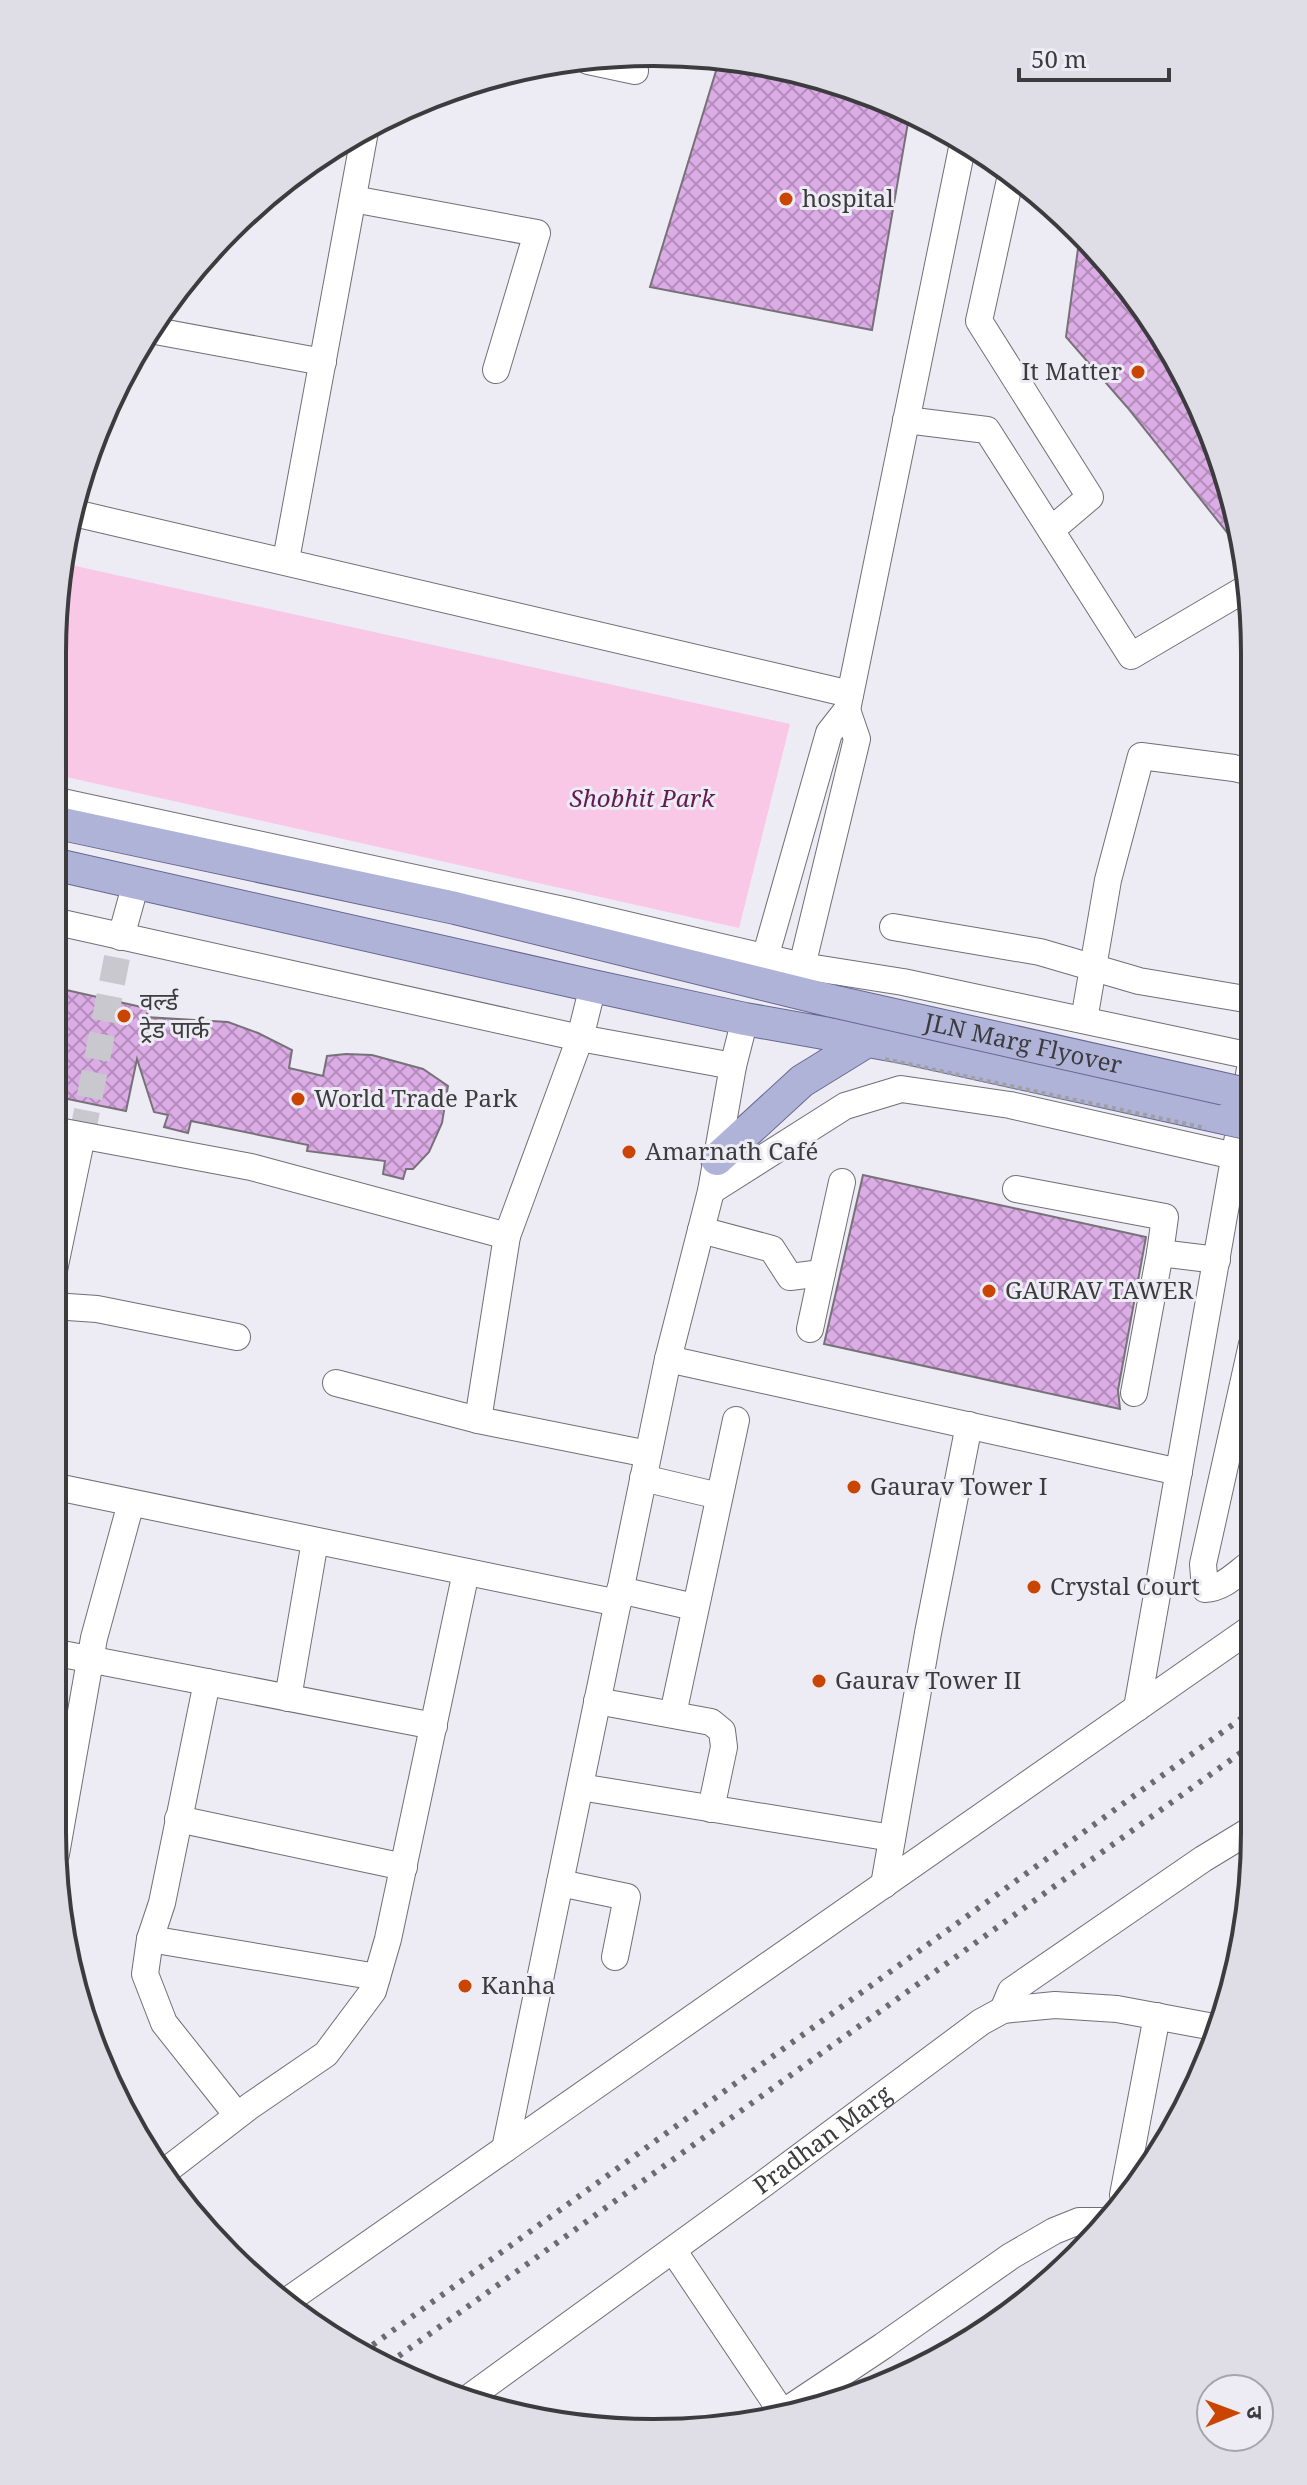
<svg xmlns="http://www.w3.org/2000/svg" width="1307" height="2485" font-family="'Noto Serif','Noto Sans Devanagari',serif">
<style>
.green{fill:#f9c8e7}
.building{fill:url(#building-cross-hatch);stroke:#777278;stroke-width:2}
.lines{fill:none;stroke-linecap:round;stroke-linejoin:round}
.minor-tunnel{stroke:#cac8cf;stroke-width:26;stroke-dasharray:26 13;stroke-linecap:butt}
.minor-casing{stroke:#716f76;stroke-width:28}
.major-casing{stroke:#666891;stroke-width:34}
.minor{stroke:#fff;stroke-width:26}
.major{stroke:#b0b3d8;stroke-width:32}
.rail{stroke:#6c6b6f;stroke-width:6;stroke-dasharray:4 8;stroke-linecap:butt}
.major-bridge-casing{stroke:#666891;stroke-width:34;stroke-linecap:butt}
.path-bridge{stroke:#9f9ea3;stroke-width:4;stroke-dasharray:4 4;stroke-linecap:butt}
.major-bridge{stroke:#b0b3d8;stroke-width:32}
.poi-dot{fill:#cb4502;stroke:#edebf3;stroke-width:3}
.labels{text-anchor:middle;stroke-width:6;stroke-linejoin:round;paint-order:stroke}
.poi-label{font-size:24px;fill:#3c3b3e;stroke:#edebf3;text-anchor:start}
.park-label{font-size:24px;font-style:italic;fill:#651a52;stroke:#edebf3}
.street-label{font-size:24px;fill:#3c3b3e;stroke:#edebf3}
.rim{fill:none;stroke:#3c3b3e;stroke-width:4}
</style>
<defs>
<pattern id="building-cross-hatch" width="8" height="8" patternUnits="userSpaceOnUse" patternTransform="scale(2)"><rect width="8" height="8" fill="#dcace6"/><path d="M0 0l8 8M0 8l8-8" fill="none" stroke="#b48dbc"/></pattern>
</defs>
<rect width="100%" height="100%" fill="#edebf3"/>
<path class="green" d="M62,563L790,724L739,928L53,774V615Z"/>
<path class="building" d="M720,58L810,73L910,111L872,330L650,287Z
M1080,234L1131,288L1209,424L1245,555L1127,407L1066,337Z
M53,987L150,1009L145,1017L228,1022L258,1033L292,1050L289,1068L323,1076L327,1056L346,1054L372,1055L423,1069L448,1086L442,1123L429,1152L413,1169H406L403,1179L383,1174L385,1161L307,1151L308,1145L191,1121L188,1133L164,1127L168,1115L154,1112L137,1059L126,1111L53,1096Z
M863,1175L1146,1237L1118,1390L1120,1409L824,1344Z"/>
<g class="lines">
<path class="minor-tunnel" d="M82,1136L121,937"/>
<defs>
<g id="minor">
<path d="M588,61L635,71"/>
<path d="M1011,175L979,321L1090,497L1051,530"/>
<path d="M353,199L537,233L496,370"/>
<path d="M150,330L323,362"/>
<path d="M906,420L987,430L1131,656L1250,586"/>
<path d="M70,512L850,694"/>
<path d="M286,560L366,126"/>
<path d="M53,800L568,911L802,966L903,982L1251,1056"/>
<path d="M53,921L580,1038L733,1066"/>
<path d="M893,927L1040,952L1139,981L1251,1000"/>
<path d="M121,937L136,883"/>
<path d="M761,972L829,733L847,710L963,143"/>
<path d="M796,981L802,966L857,739L847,710"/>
<path d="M1084,1020L1108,880L1141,756L1234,768L1250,772"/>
<path d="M53,1130L251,1167L507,1236L478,1420"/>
<path d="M1016,1189L1165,1217L1160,1253L1217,1260"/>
<path d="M711,1191L845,1106L901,1089L1010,1105L1252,1160"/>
<path d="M701,1230L772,1249L790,1277L822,1273L842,1182"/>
<path d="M507,1236L580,1038L593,986"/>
<path d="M53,1275L82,1136"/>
<path d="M53,1306L97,1309L237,1337"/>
<path d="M810,1329L822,1273"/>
<path d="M668,1359L1179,1472"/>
<path d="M336,1383L478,1420L648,1454"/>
<path d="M1134,1393L1160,1253"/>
<path d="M643,1478L719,1496"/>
<path d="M52,1486L618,1603"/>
<path d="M1251,1563C1236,1574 1224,1588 1205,1589L1203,1564L1252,1344"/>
<path d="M620,1590L694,1607"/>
<path d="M52,1652L434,1726"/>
<path d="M207,1682L162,1903L150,1939L145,1974L164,2023L237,2115"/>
<path d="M288,1698L315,1541"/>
<path d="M597,1701L711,1722L722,1731L724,1747L711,1809"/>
<path d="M1137,1708L1251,1063"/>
<path d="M673,1714L736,1420"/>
<path d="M580,1787L892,1838"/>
<path d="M178,1819L404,1867"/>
<path d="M56,1854L94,1638L131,1503"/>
<path d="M560,1883L627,1897L615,1957"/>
<path d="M884,1885L928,1633L969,1425"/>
<path d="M150,1939L377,1977"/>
<path d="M1003,2010L1011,1991L1203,1859L1254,1828"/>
<path d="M505,2149L668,1359L711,1191L733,1066L745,1019"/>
<path d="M163,2173L250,2106L326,2054L373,1991L388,1939L466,1572"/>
<path d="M1123,2195L1157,2016"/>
<path d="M673,2250L781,2411"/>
<path d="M287,2301L1253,1627"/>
<path id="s1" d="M467,2399L762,2185L981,2022L1003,2010L1055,2005L1117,2009L1219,2028"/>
<path d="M787,2410L883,2346L1011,2256L1054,2231L1079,2221H1104"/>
</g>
<path id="major" d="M53,822L455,908L832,1001
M53,864L593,986L745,1019L902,1047L1228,1119
M717,1159L802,1081L867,1041"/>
</defs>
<use href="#minor" class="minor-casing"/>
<use href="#major" class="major-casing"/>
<use href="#minor" class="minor"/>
<use href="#major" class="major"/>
<path class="rail" d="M363,2352L1253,1710
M389,2363L1253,1744"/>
<defs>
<g id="major-bridge">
<path id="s2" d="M832,1001L1251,1095"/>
<path d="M1228,1119L1251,1124"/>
</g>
</defs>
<use href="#major-bridge" class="major-bridge-casing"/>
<path class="path-bridge" d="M885,1059L1206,1128"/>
<use href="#major-bridge" class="major-bridge"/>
</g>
<g class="poi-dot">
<circle cx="786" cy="199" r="8"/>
<circle cx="1138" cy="372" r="8"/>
<circle cx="124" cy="1016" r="8"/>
<circle cx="298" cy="1099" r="8"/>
<circle cx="629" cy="1152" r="8"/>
<circle cx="989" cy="1291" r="8"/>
<circle cx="854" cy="1487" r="8"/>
<circle cx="1034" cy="1587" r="8"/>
<circle cx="819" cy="1681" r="8"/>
<circle cx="465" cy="1986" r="8"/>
</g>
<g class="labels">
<g class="poi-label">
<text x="802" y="207">hospital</text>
<text x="1122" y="380" text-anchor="end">It Matter</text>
<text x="140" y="1010">वर्ल्ड<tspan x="140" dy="28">ट्रेड पार्क</tspan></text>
<text x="314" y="1107">World Trade Park</text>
<text x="645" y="1160">Amarnath Café</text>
<text x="1005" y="1299">GAURAV TAWER</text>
<text x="870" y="1495">Gaurav Tower I</text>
<text x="1050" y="1595">Crystal Court</text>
<text x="835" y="1689">Gaurav Tower II</text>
<text x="481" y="1994">Kanha</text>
</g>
<g class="park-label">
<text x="642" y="807">Shobhit Park</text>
</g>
<g class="street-label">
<text dy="8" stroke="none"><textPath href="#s2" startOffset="196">JLN Marg Flyover</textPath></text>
<text dy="8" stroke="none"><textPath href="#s1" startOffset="440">Pradhan Marg</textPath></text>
</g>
</g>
<path d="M0 0H1307V2485H0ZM653 66H654A587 587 0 0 1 1241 653V1832A587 587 0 0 1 654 2419H653A587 587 0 0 1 66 1832V653A587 587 0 0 1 653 66Z" fill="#dfdde5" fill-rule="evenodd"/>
<path class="rim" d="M653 66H654A587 587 0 0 1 1241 653V1832A587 587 0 0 1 654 2419H653A587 587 0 0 1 66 1832V653A587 587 0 0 1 653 66Z"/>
<g transform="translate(1235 2413) rotate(89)"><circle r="38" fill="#edebf3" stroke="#a6a5ab" stroke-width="2"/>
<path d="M0-6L14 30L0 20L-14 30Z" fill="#cb4502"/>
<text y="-12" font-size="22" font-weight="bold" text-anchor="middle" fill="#3c3b3e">उ</text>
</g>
<path d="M1019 68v12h150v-12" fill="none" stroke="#3c3b3e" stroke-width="4"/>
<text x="1031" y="68" font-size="24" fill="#3c3b3e" stroke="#edebf3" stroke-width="6" paint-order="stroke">50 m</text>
</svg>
